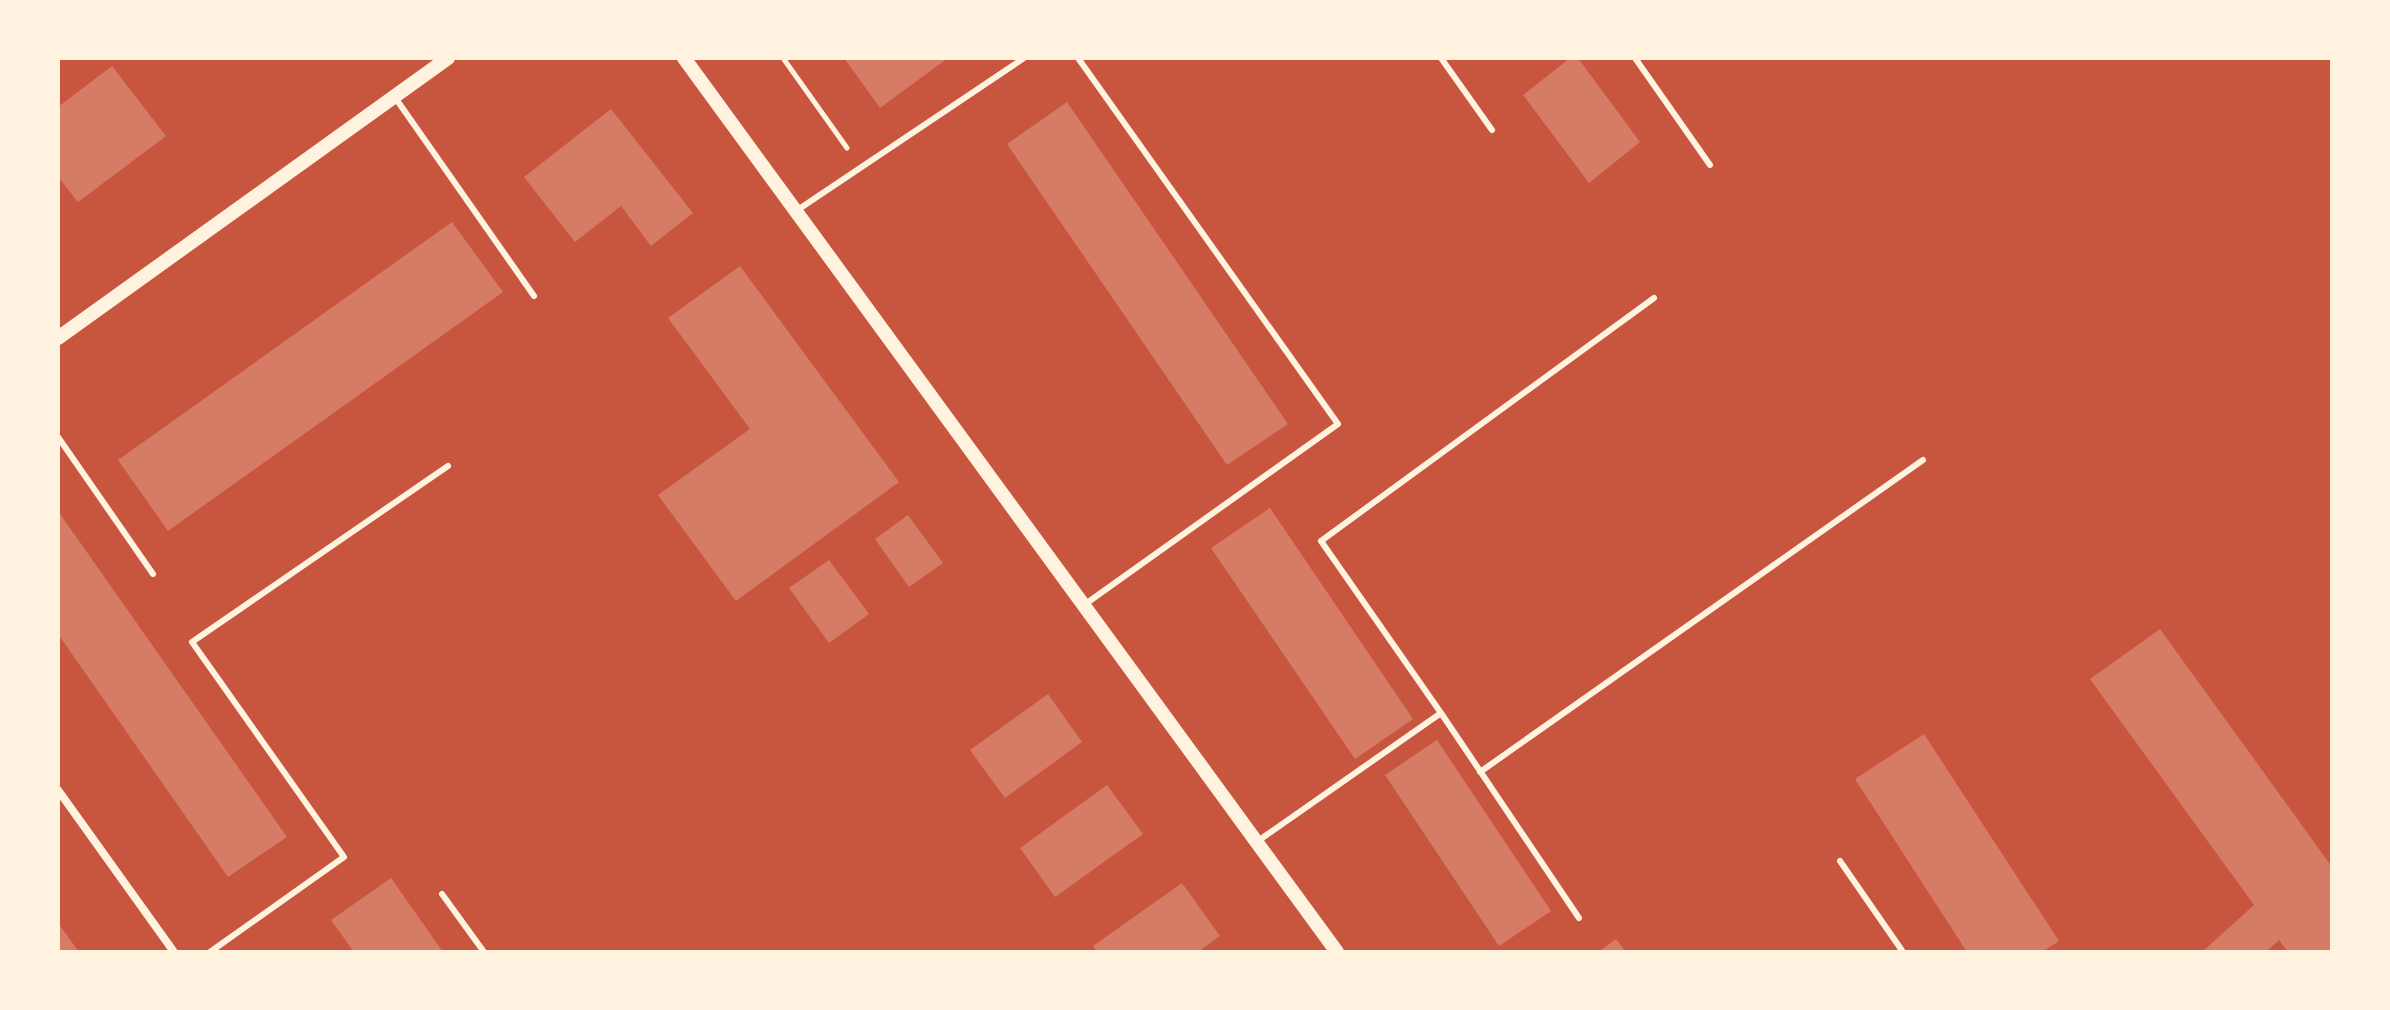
<svg xmlns="http://www.w3.org/2000/svg" width="2390" height="1010" font-family="Helvetica,sans-serif">
<style>
.building{fill:#d67c66}
.lines{fill:none;stroke-linecap:round;stroke-linejoin:round}
.path{stroke:#fff3e0;stroke-width:5}
.service{stroke:#fff3e0;stroke-width:6}
.minor{stroke:#fff3e0;stroke-width:8}
.tertiary{stroke:#fff3e0;stroke-width:14}
</style>
<rect width="100%" height="100%" fill="#c8553d"/>
<path class="building" d="M844,58H948L880,108Z
M1570,58H1578L1640,142L1589,183L1523,95Z
M112,66L166,136L78,202L58,177V107Z
M1067,102L1288,424L1227,465L1007,144Z
M611,109L693,213L651,246L621,206L575,242L524,177Z
M452,222L503,292L168,531L118,460Z
M740,266L899,482L736,601L658,495L750,429L668,318Z
M1270,508L1413,719L1355,759L1211,548Z
M58,511L287,837L228,877L58,634Z
M908,515L943,563L909,587L875,539Z
M829,560L869,614L829,643L789,588Z
M2160,629L2332,867V952H2288L2279,940L2266,952H2202L2254,905L2090,679Z
M1048,694L1082,742L1005,798L970,750Z
M1924,734L2059,941L2042,952H1967L1855,779Z
M1437,740L1551,911L1499,946L1385,775Z
M1107,785L1143,834L1055,897L1020,848Z
M391,878L443,952H354L331,920Z
M1182,883L1220,936L1198,952H1097L1093,946Z
M58,923L79,952H58Z
M1616,939L1626,952H1598Z"/>
<g class="lines">
<path class="path" d="M783,58L847,148"/>
<path class="service" d="M1078,58L1338,424L1084,605
M1441,58L1492,130
M1635,58L1710,165
M394,96L534,296
M796,211L1024,58
M58,437L153,574
M1441,713L1579,918
M1480,772L1923,460
M1258,841L1441,713L1321,541L1654,298
M1840,861L1903,952
M442,894L484,952
M210,952L344,857L192,642L448,466"/>
<path class="minor" d="M58,790L174,952"/>
<path class="tertiary" d="M684,58L1337,952
M58,338L448,58"/>
</g>
<rect width="2390" height="1010" fill="none" stroke="#fff3e0" stroke-width="120"/>
</svg>
